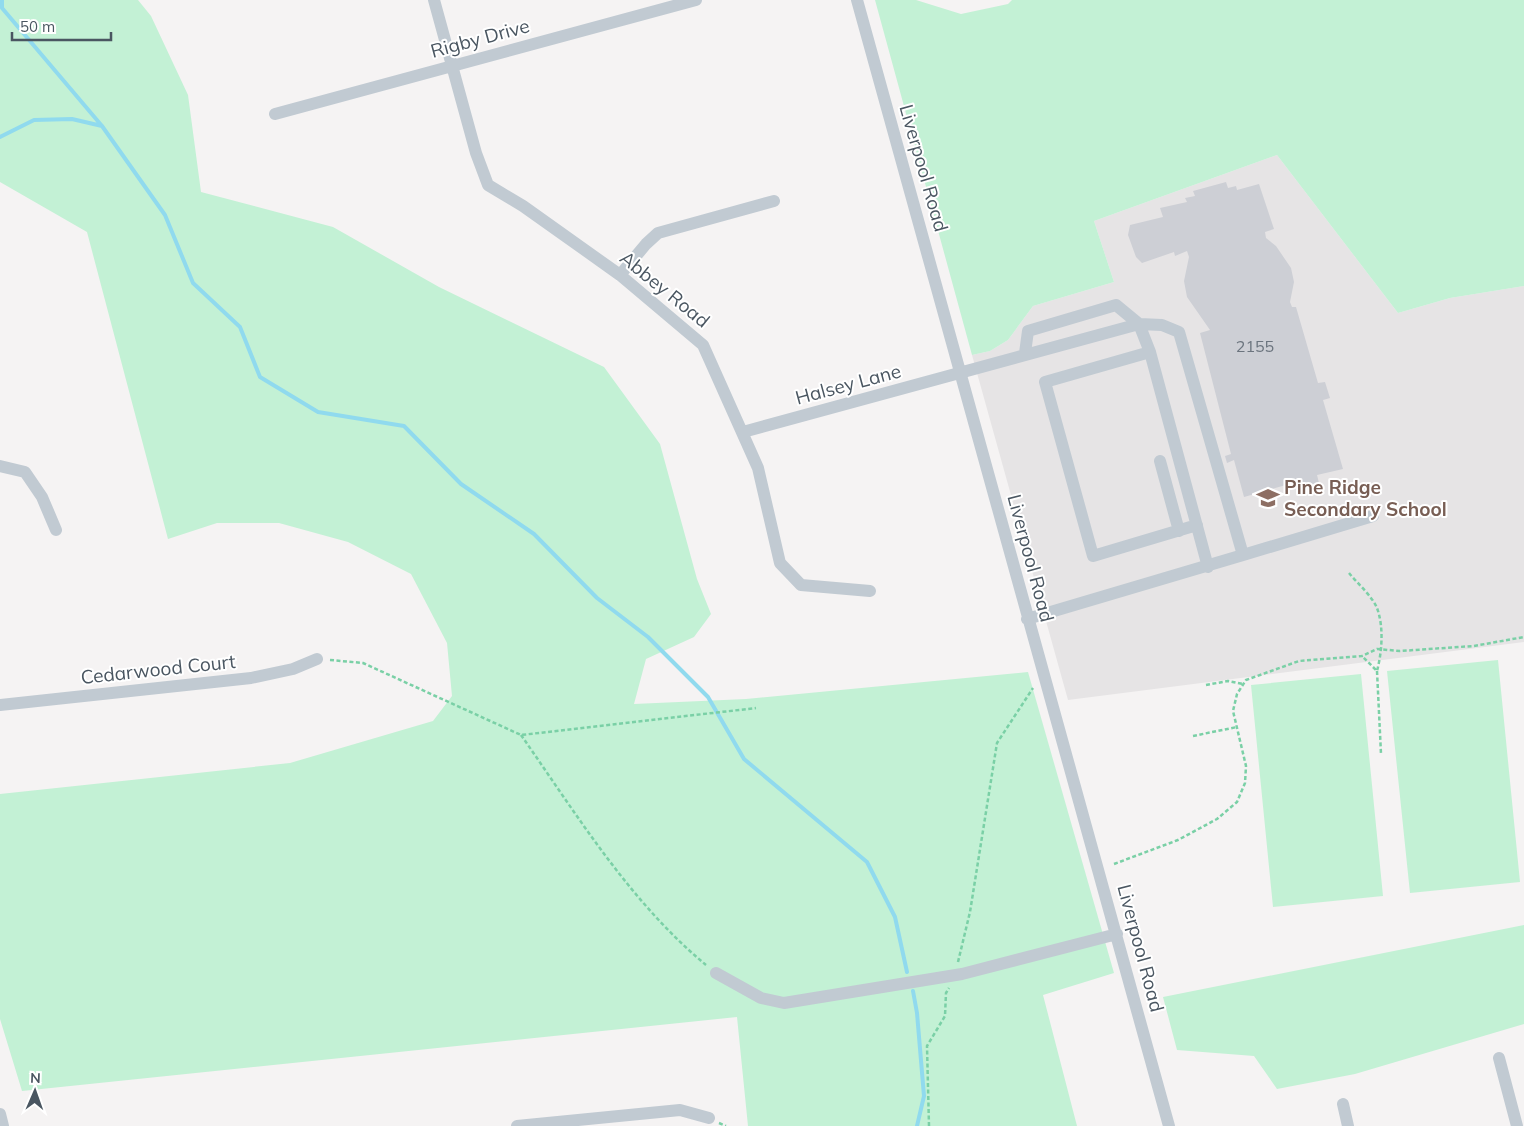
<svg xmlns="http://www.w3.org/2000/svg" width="1524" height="1126" font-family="Mulish,sans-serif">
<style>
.education{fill:#e6e4e5}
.green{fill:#c3f1d5}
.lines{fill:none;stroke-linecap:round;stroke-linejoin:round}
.stream{stroke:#90daee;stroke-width:4}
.building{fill:#cdcfd5}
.path{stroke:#7ad0a6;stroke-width:2.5;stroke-dasharray:4 2.5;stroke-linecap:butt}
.minor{stroke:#c1cad2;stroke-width:12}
.labels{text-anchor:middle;stroke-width:4;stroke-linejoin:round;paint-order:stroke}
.number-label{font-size:16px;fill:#6b747e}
.street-label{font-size:19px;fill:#4a5661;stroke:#fff}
.education-label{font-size:19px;font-weight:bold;fill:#785e54;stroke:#fff;text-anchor:start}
</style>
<rect width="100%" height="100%" fill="#f5f3f3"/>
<path class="education" d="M1277,155L1398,313L1450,298L1524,286V642L1068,700L972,355L990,351L1008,340L1033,306L1114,282L1094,221Z"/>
<path class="green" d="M0,0H138L151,16L188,95L201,192L333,227L439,287L604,367L660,444L697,579L711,614L694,637L646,659L634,704L746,699L1028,672L1114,973L1043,995L1077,1126H748L737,1017L22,1091L0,1019V794L290,763L433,721L452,696L447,643L411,574L348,542L279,523H217L168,539L87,232L0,182Z
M875,0H916L961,14L1008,4L1012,0H1524V286L1450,298L1398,313L1277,155L1094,221L1114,282L1033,306L1008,340L990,351L972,355Z
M1498,660L1520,882L1410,893L1387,671Z
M1361,674L1383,896L1273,907L1251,685Z
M1524,925V1024L1355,1074L1277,1089L1254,1056L1177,1050L1163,997Z"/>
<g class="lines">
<path class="stream" d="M2,0V8L102,126L165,215L193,283L240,327L260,377L318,412L404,426L461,484L534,534L597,598L648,637L708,697L744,759L867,862L895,917L907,972
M0,137L34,120L72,119L102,126
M913,991L917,1013L924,1096L917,1126"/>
</g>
<path class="building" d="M1226,182L1228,188L1236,186L1237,190L1259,184L1274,229L1265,232L1266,238L1276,246L1291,268L1294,282L1290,302L1292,307H1296L1318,383L1325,382L1330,398L1323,400L1343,469L1317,475L1319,483L1302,487L1300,481L1244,497L1234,460L1227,463L1225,456L1231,454L1200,333L1210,330L1187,297L1184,281L1189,257L1187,251L1175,256L1174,252L1142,263L1136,257L1128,235L1130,225L1163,217L1160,208L1187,202L1185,198L1195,196L1193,191Z"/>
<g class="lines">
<path class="path" d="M1349,573C1358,584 1372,596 1377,608C1384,627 1382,652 1377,671L1362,656
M330,660L363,663L521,735L756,708
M1377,671L1381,754
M1206,685L1228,681L1243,684
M521,735C577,815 630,902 706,965
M1193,736L1237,727
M1114,864L1178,840L1217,819L1237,802L1245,783L1246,766L1233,711L1237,694L1246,680L1299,661L1362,656L1377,649L1400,651L1474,646L1524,637
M958,962L970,912L997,743L1033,688
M719,1123L726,1126
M929,1126L927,1046L945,1016L946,993L949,988"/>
<path class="minor" d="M434,0L476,153L488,185L523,206L620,275L703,345L758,468L780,563L801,585L870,591
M857,0L1169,1126
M275,114L696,0
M620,275L646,244L658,233L774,201
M1150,352L1045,382L1093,556L1197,525
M1025,353L1028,331L1116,305L1139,324L1150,352L1208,567
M743,432L1139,324L1162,325L1179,332L1243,555L1027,619
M1160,461L1179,531
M0,466L25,472L42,497L56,530
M1243,555L1373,516
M0,705L251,678L293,669L317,659
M716,973L761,998L784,1003L962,974L1117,934
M1499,1058L1517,1126
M1343,1104L1348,1126
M0,1114L3,1126
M517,1126L680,1110L709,1118"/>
</g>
<defs>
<symbol id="school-bare" viewBox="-9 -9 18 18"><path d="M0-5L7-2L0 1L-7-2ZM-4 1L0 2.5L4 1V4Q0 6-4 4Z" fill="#8d6e63" stroke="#fff" stroke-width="2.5" paint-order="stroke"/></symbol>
</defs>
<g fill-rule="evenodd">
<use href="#school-bare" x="1252" y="482" width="32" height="32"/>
</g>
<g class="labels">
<g class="number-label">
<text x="1255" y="352">2155</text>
</g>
<g class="street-label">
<text transform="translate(480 38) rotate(-15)" y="7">Rigby Drive</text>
<text transform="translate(924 168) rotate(74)" y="7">Liverpool Road</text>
<text transform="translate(665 289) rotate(39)" y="7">Abbey Road</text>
<text transform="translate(848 384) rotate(-15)" y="7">Halsey Lane</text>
<text transform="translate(1031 558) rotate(75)" y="7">Liverpool Road</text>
<text transform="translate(158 669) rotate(-6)" y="7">Cedarwood Court</text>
<text transform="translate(1141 948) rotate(75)" y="7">Liverpool Road</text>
</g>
<g class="education-label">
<text x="1284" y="494">Pine Ridge<tspan x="1284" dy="22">Secondary School</tspan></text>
</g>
</g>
<g transform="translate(35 1091) rotate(2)" stroke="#ffffff" stroke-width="4" paint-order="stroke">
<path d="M0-4L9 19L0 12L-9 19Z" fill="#4a5661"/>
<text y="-8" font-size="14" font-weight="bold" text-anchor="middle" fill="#4a5661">N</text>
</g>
<path d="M12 32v8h99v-8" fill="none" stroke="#4a5661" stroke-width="2.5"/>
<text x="20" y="32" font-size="15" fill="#4a5661" stroke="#ffffff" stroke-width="4" paint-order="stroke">50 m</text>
</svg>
